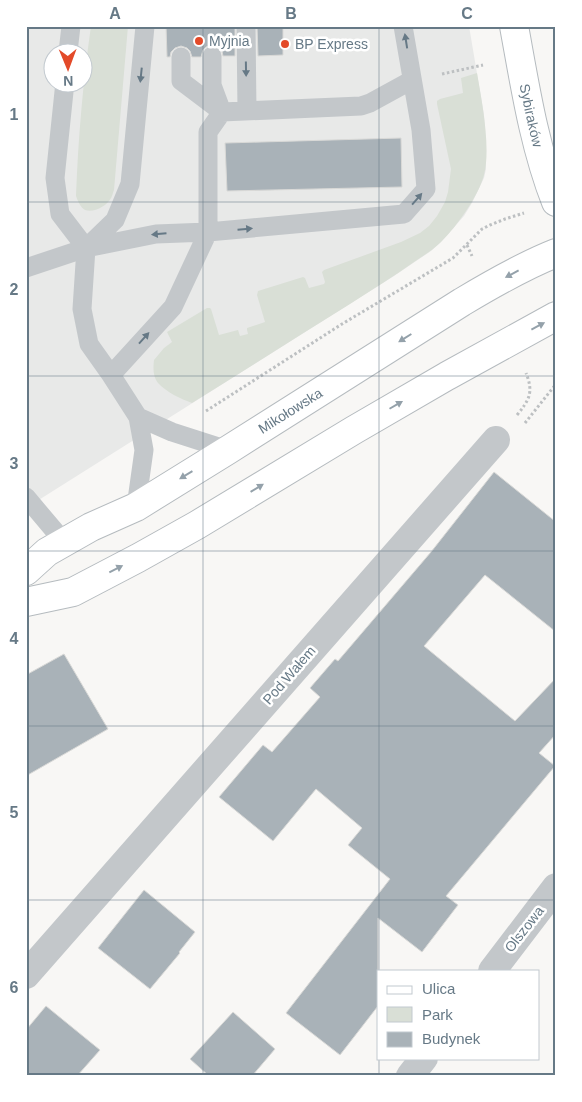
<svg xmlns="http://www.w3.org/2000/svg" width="582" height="1102" font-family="Arial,sans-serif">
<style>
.built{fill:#e8e9e8;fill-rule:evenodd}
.green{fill:#d9dfd6}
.building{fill:#a9b2b8;stroke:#d9d9d7}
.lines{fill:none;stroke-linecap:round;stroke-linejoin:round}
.secondary-casing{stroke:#b5bbbf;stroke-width:30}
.path{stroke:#bdc0c2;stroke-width:3;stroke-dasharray:2.5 2.5;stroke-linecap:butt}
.service{stroke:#c3c7ca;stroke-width:19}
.minor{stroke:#c3c7ca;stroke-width:28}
.secondary{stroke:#fff;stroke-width:28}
.oneway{fill:#667986}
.oneway2{fill:#94a1aa}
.grid{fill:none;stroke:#667986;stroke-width:1;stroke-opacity:0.55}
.poi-dot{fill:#e34a29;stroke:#fff;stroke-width:2}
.labels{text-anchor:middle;stroke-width:5;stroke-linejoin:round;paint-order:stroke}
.poi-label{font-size:14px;fill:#667986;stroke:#fff;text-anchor:start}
.street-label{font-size:14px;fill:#667986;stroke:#fff}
.neatline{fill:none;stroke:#667986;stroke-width:2}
.grid-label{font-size:16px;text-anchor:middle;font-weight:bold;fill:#667986}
</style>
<rect width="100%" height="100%" fill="#f8f7f5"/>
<path class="built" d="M26,26H469L484,115L486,150V169L484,178L472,203L464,216L442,241L431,251L394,276L26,508ZM52,52H82V82H52Z"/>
<path class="green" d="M91,26H128L114,190C113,192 112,197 111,198C107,206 94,213 85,210C80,207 78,201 76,196C78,139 83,82 91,26Z
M477,73C482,102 491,148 484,175C478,197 457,226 441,242C433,250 423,256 414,262C393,277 371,290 350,304C297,337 245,370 192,403C181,399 166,392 158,383C153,377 153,368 154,360L164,348L172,342L167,332L207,308H210L211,309L219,335L238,330L240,336L248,334L247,330V328L265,322L257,295L258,291L303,277L305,278L309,288L324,284L325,282L322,272L324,270L401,242L420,233L429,226L437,216L445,202L448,192L451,169L437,104V101L440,99L463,93L461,78Z"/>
<path class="building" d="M166,26H235V56H223L222,51L218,47L212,45L206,47L203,50L201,57H192L190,51L187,48L181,46L175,48L171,52L170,57H167Z
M257,26H283V55L258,56Z
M401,138L402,187L227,191L225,143Z
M494,472L556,522V632L485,575L424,646L515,721L556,678V734L539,753L555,766L446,896L458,905L422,952L378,918V1006L340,1055L286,1013L390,879L348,845L362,828L316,789L273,841L219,797L263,745L272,752L320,697L310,688L335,659L338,661L431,552Z
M64,654L108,729L26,776V675Z
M144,890L195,932L179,952L180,953L150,989L98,948Z
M46,1006L100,1050L77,1076H26V1030Z
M233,1012L275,1049L252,1076H209L190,1059Z"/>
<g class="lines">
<defs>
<g id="secondary">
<path id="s1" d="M514,26C525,86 534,146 556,202"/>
<path id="s2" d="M26,571L47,552L91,527L136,507L228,450L462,302C492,284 523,266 556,253"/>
<path d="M26,602L73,592L138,558L197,525L354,430L447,376L556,316"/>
</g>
</defs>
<use href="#secondary" class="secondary-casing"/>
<path class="path" d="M442,74L483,65
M467,245L472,256
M206,411L342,324L453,258L482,229L490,225L505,219L524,213
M517,415C529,400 534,393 526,373
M525,423L556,384"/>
<path class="service" d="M246,26L247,111
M68,52L71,26
M212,56V85L222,112
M181,57V81L222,112
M65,82L55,178L60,214L86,248L82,309L89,344L111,375L138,417L144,450L136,507
M86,248L115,220L130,184L145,26
M26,268L86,248L156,234L208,232V132L222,112L361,106L370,103L412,80
M111,375L173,307L208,232L404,214L426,189L421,130L403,26
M138,417L172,432L228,450
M26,497L64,542"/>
<path class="minor" d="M492,971L556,887
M26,975L496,440
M410,1076L424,1058"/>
<use href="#secondary" class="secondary"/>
</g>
<defs><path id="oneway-solid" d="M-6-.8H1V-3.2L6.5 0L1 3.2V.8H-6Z" transform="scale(1.25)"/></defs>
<g class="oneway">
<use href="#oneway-solid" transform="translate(406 41) rotate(-99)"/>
<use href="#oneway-solid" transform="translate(246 69) rotate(89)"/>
<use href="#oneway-solid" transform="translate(141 75) rotate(96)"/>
<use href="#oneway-solid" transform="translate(417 199) rotate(-49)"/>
<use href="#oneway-solid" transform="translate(245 229) rotate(-5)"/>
<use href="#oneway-solid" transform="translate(159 234) rotate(175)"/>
<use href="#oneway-solid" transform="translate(144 338) rotate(-48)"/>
</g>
<g class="oneway2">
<use href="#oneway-solid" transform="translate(512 274) rotate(152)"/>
<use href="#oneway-solid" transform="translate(538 326) rotate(-28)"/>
<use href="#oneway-solid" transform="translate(405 338) rotate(148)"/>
<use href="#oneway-solid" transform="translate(396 405) rotate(-30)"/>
<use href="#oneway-solid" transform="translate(186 475) rotate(149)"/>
<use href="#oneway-solid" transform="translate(257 488) rotate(-31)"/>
<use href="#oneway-solid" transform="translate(116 569) rotate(-27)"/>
</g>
<path class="grid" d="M203,26V1076M379,26V971M26,202H556M26,376H556M26,551H556M26,726H556M26,900H556M379,1058V1076"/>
<g class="poi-dot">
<circle cx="199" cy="41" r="5"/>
<circle cx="285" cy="44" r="5"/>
</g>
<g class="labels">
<g class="poi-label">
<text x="209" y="46">Myjnia</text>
<text x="295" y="49">BP Express</text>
</g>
<g class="street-label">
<text dy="5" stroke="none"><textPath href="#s1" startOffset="91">Sybiraków</textPath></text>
<text dy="5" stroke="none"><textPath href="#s2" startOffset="310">Mikołowska</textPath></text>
<text transform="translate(289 675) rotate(-49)" y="5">Pod Wałem</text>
<text transform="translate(524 929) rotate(-52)" y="5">Olszowa</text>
</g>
</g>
<rect width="582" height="1102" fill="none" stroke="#ffffff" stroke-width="55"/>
<rect x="377" y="970" width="162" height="90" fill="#ffffff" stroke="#c2c9cf"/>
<rect x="387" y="986" width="25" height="8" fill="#ffffff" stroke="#c2c9cf"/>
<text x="422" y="994" font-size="15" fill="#667986">Ulica</text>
<rect x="387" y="1007" width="25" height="15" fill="#d9dfd6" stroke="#c2c9cf"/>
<text x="422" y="1020" font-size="15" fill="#667986">Park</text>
<rect x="387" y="1032" width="25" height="15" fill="#a9b2b8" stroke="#c2c9cf"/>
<text x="422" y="1044" font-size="15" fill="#667986">Budynek</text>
<g transform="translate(68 68) rotate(179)"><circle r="24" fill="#ffffff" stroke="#c2c9cf"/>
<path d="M0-4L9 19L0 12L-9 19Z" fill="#e34a29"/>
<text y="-8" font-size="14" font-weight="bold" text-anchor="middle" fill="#667986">N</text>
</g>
<rect x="28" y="28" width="526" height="1046" class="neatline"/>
<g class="grid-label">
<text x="115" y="19">A</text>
<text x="291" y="19">B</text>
<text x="467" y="19">C</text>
<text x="14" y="120">1</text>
<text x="14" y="295">2</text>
<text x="14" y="469">3</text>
<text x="14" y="644">4</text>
<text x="14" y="818">5</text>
<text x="14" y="993">6</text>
</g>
</svg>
